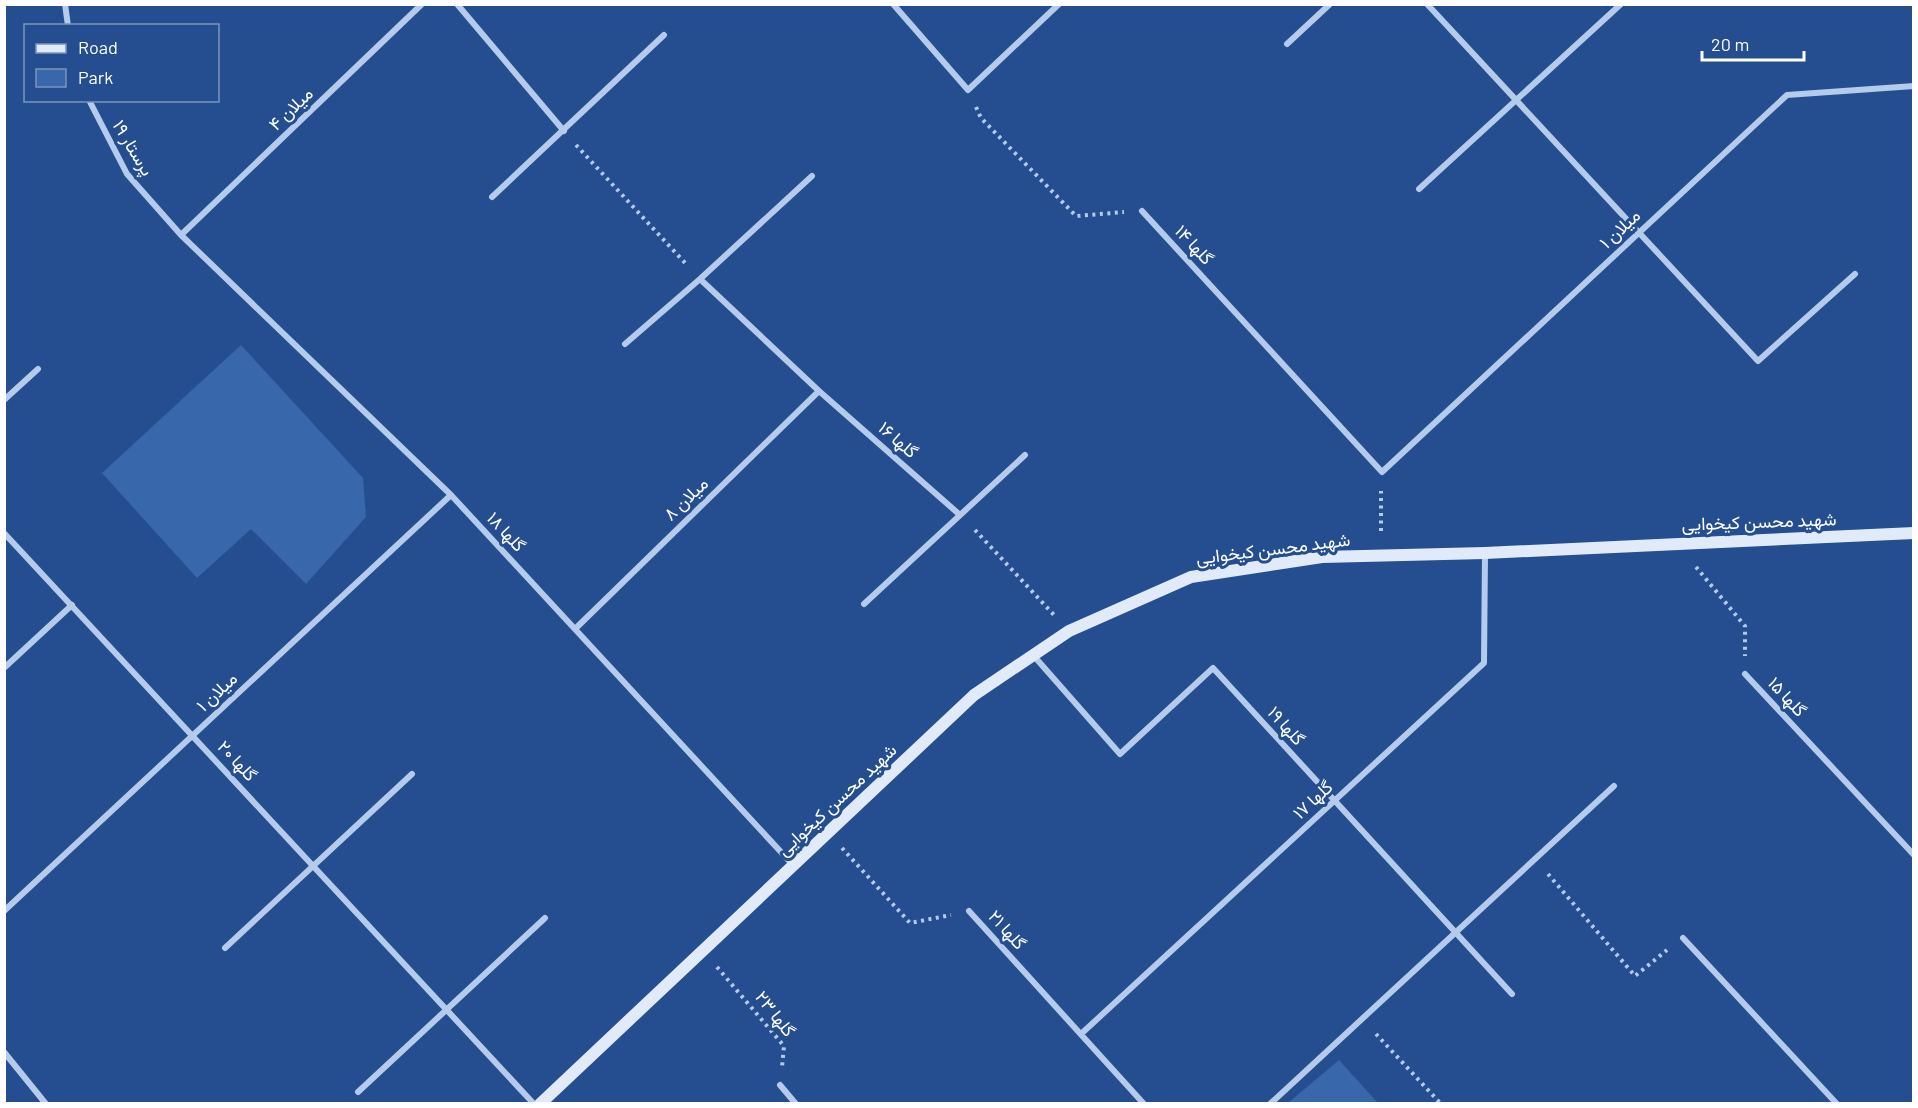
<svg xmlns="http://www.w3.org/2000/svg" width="1918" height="1108" font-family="Barlow,Vazirmatn,sans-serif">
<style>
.green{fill:#3867ac}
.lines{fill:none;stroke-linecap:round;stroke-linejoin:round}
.path{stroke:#b5cbec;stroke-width:4;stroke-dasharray:3 4.5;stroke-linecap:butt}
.street{stroke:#b5cbec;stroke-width:6}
.secondary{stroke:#e0eaf9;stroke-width:12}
.labels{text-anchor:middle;stroke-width:6;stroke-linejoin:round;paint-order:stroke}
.street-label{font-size:18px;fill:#fff;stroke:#244e8f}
</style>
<rect width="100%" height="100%" fill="#244e8f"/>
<path class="green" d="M241,345L363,478L366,517L306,584L251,529L197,578L102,473Z
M1339,1060L1378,1103H1288Z"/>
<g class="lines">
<path class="path" d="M976,107L981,118L1076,216L1124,212
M576,145L687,265
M975,530L1054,615
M1381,531V491
M1696,567L1745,626V656
M842,848L910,923L951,915
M1548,874L1635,976L1667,950
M717,967L784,1046L782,1067
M1376,1034L1441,1104"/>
<path class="street" d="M65,4L68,26
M457,4L564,131
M893,4L968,90L1059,4
M1427,4L1758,361L1855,274
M1287,44L1330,4
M89,100L127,174L181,235L451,495L793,865
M1419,189L1621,4
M492,197L664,35
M1142,211L1382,472L1787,95L1914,86
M181,235L422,4
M700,279L819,391L960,515
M625,344L700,279L812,176
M4,400L38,369
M4,533L534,1104
M864,604L1025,455
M575,629L819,391
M1033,655L1120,754L1213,668L1512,994
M4,668L72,605
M1745,674L1914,855
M4,911L451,495
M969,911L1144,1104
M1683,938L1837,1104
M225,948L412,774
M1081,1034L1484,663L1485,553
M4,1052L46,1104
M780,1085L796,1104
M358,1092L545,918
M1270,1104L1614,786"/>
<path class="secondary" d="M540,1104L974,695L1069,631L1191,577L1322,557L1485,553L1914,533"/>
</g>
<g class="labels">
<g class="street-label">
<text transform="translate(291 109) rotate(-44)" y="6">میلان ۴</text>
<text transform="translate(133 148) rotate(59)" y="6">پرستار ۱۹</text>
<text transform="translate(1620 229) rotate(-43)" y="6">میلان ۱</text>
<text transform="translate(1194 245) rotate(47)" y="6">گلها ۱۴</text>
<text transform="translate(898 440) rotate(41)" y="6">گلها ۱۶</text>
<text transform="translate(686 499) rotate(-44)" y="6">میلان ۸</text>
<text transform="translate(1759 522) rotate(-2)" y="6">شهید محسن کیخوایی</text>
<text transform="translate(506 532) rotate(47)" y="6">گلها ۱۸</text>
<text transform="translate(1273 549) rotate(-7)" y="6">شهید محسن کیخوایی</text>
<text transform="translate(217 692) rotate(-43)" y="6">میلان ۱</text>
<text transform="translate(1787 697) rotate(47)" y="6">گلها ۱۵</text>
<text transform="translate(1286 726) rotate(48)" y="6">گلها ۱۹</text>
<text transform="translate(237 761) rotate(47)" y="6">گلها ۲۰</text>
<text transform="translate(837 800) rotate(-43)" y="6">شهید محسن کیخوایی</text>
<text transform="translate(1313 800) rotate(-43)" y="6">گلها ۱۷</text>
<text transform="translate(1007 930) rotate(48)" y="6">گلها ۲۱</text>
<text transform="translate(775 1014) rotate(52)" y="6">گلها ۲۳</text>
</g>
</g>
<rect width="1918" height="1108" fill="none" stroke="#ffffff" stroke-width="12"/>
<rect x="24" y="24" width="195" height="78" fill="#244e8f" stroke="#7c95bc" stroke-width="1.5"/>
<rect x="36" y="44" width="30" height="9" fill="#e0eaf9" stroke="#7c95bc" stroke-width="1.5"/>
<text x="78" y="54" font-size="18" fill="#ffffff">Road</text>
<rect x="36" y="69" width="30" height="18" fill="#3867ac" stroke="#7c95bc" stroke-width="1.5"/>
<text x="78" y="84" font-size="18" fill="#ffffff">Park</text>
<path d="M1702 51v9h102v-9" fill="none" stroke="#ffffff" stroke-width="3"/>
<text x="1711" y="51" font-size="18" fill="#ffffff" stroke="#244e8f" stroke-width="4.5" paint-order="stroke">20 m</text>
</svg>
